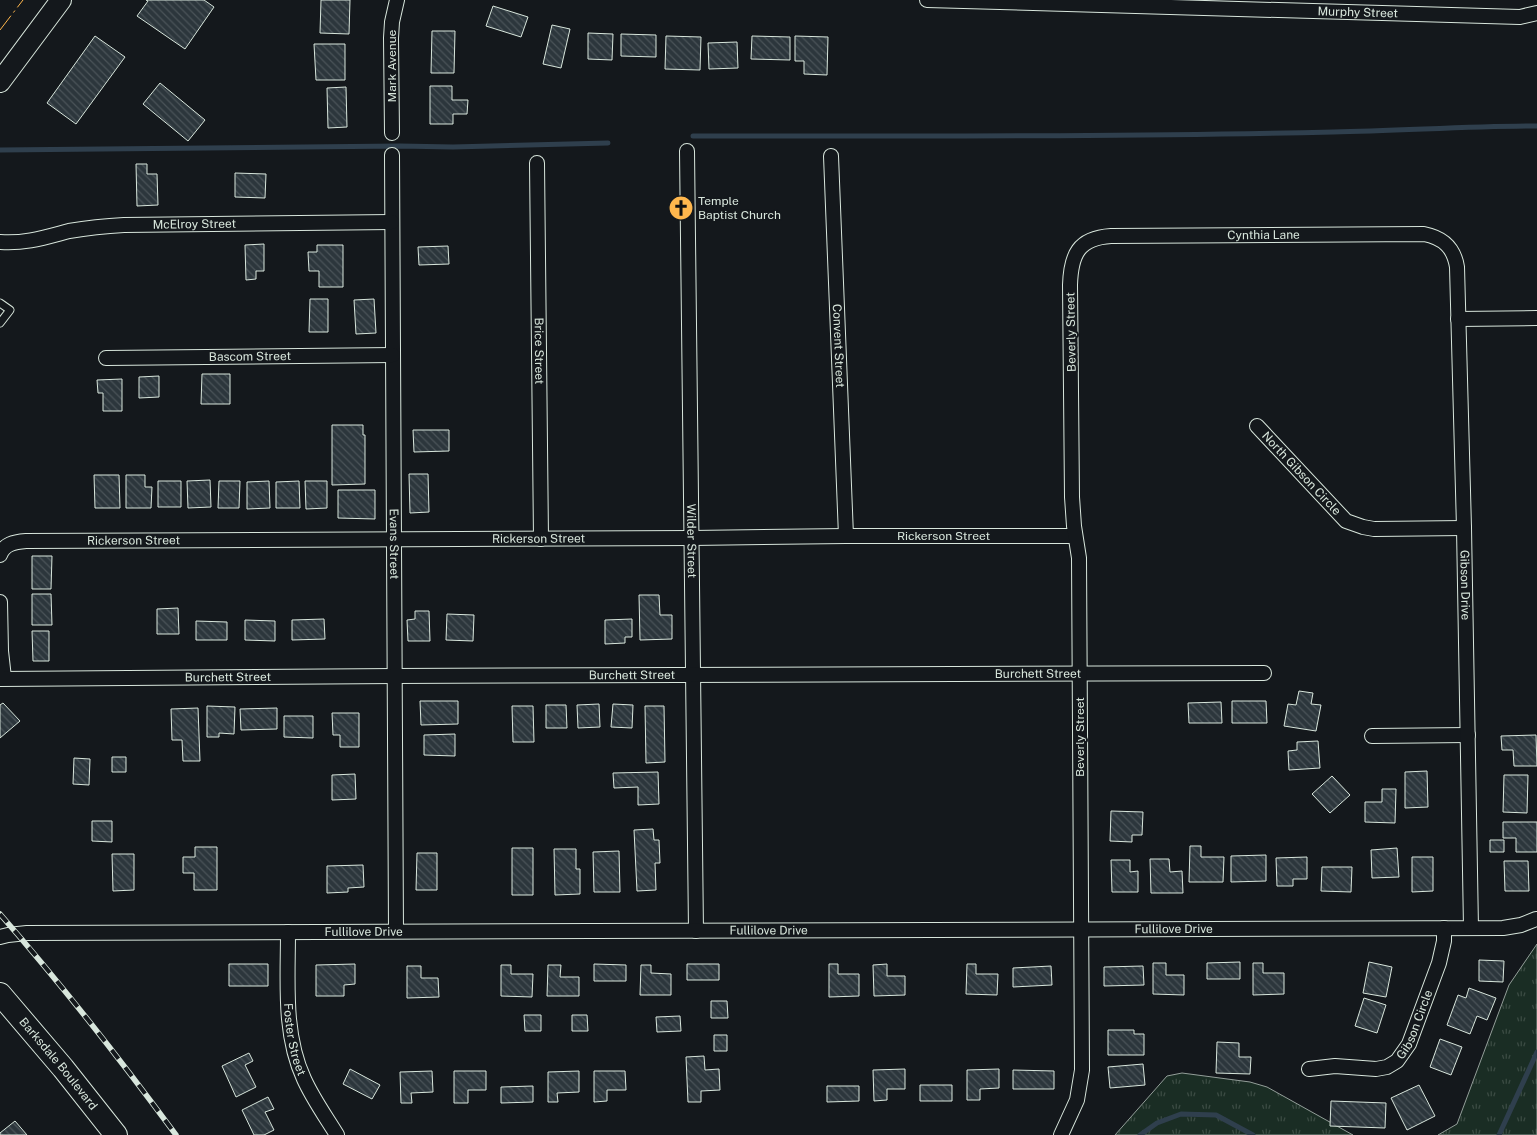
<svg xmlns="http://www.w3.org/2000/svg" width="1537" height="1135" font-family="'Public Sans',sans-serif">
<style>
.grass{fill:url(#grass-tufts);stroke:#939e99}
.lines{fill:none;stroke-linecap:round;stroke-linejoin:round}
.stream{stroke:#2f3f4d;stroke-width:5}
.building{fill:url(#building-back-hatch);stroke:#d8e6dc}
.lane-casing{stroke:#d8e6dc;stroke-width:9}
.street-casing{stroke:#d8e6dc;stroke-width:16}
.secondary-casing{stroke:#d8e6dc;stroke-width:22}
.primary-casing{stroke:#d8e6dc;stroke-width:24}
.lane{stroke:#14181c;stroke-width:7}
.street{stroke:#14181c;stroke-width:14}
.secondary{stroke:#14181c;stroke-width:20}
.primary{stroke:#14181c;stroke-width:22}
.rail-casing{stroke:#d8e6dc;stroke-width:5.5}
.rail{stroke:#14181c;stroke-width:4;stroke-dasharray:11;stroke-linecap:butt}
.power{stroke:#ffb74d;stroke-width:1;stroke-dasharray:18 4 2.5 4;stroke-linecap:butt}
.labels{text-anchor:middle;stroke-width:4;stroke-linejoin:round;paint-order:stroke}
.street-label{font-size:12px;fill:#d8e6dc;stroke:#14181c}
.poi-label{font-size:12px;fill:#d8e6dc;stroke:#14181c;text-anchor:start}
</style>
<defs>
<pattern id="grass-tufts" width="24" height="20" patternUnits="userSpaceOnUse" patternTransform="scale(1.25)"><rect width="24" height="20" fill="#1a2d24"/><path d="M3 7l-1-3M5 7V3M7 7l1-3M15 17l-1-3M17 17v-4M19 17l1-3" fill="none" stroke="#3b4b43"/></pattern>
<pattern id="building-back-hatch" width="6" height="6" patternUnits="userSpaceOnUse" patternTransform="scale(1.25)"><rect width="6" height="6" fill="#2c363c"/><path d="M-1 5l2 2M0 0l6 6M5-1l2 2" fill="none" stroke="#4a5358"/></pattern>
</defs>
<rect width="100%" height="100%" fill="#14181c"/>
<path class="grass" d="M1537,944V1135H1438L1457,1124L1509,985Z
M1182,1073L1250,1082L1267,1087L1353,1135H1115L1167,1076Z"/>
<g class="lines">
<path class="stream" d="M693,136C906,136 1120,137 1333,132C1401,131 1469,126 1537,126
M0,150L400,146L453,147L608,143
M1140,1135L1157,1123L1181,1114L1216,1115L1253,1135
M1499,1135L1537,1052"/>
</g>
<path class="building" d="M146,0H204L214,7L185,49L137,16L148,1Z
M321,0H350L349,34L320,33Z
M493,6L528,17L521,37L486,26Z
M552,25L570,29L561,68L543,64Z
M432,31H455L454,73H431Z
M588,33L613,34L612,60L588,59Z
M621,34L656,35V57L621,56Z
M95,36L125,57L76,124L47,103Z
M666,36L701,37L700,70L665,69Z
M752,36L790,37V60L751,59Z
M795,36L828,37L827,75L804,74V61H795Z
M737,42L738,68L709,69L708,43Z
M314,44H345V80H316Z
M160,83L205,120L188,141L143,104Z
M430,86H452V100H468L467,114H453V124H430Z
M346,87L347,127L328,128L327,88Z
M136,164H147V174H157L158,205L137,206Z
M235,173L266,174L265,198L235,197Z
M264,244V271H256V279L246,280L245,245Z
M317,245H343V287H319V271H309L308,252H317Z
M448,246L449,264L419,265L418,247Z
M310,299H328V332H309Z
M374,299L376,333L356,334L354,300Z
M202,374H230V404H201Z
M159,376V397L139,398V377Z
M122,379V411H103V393H98L97,380Z
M332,425H363V435H365V484L332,485Z
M413,430H449V451L414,452Z
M409,474H428L429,512L410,513Z
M94,475H119L120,508H95Z
M126,475H145V487H152L151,508H126Z
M210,480L211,507L188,508L187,481Z
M158,481H181V507H158Z
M219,481H240L239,508H218Z
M269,481L270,508L247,509V482Z
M299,481L300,508H276V482Z
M305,481H327V508L306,509Z
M338,490H375V519L338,518Z
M32,556H52L51,589H32Z
M32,594H51L52,625H32Z
M639,595H659L660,615H672V639L640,640Z
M178,608L179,634H157V609Z
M415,611H429L430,641H408L407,620L415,619Z
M447,614L474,615L473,641L446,640Z
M324,619L325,639L292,640V620Z
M632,619V637H625V643L605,644V620Z
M245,620L275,621V641L245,640Z
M196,621L227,622V640H196Z
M32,631H49V661H33Z
M1299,691L1313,693L1311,704L1321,705L1316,731L1284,726L1288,704L1296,705Z
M420,701H458V724L421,725Z
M1232,701H1266L1267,723H1232Z
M1221,702L1222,723H1189L1188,703Z
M3,703L20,721L0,738V705Z
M599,704L600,727L578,728L577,705Z
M613,704L633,705L632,728L611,727Z
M546,705H566L567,728H546Z
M207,706L235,707L234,734L219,733V737H207Z
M512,706H533L534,742H513Z
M645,706H664L665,762L646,763Z
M198,708L200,761H183L182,740H172L171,709Z
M277,708V729L241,730L240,709Z
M332,713H359V747H340V735H333Z
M284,716H313V738L284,737Z
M455,734V756L424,755V735Z
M1536,735L1537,766H1514L1513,750H1502L1501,736Z
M1318,741L1320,768L1289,770L1288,751L1297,750V742Z
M112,757H126V772H112Z
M74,758L90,759L89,785L73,784Z
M1427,771L1428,807L1405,808V772Z
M658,772L659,804L638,805V787L614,788L613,773Z
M355,774L356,799L332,800V775Z
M1504,775H1528L1527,813L1503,812Z
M1332,776L1350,795L1330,813L1312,794Z
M1382,789H1396L1395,823L1365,822V802H1382Z
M1111,811L1143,812L1142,835H1132V842L1110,841Z
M92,821H112V842L92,841Z
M1503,822H1537V852H1516V838H1503Z
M653,829L654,840H659L660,863H655L656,890L637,891L634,830Z
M1490,840H1504V852H1490Z
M1190,846H1201V857H1224L1223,882H1189Z
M195,847H217V890H194V873H183V857H195Z
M512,848H533V895H512Z
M1397,848L1399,877L1372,878L1371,850Z
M554,849H576V869H580V894L555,895Z
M619,851L620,892H594L593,852Z
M417,853H437V890H416Z
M112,854H134V890L113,891Z
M1266,855V881L1231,882V856Z
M1307,857V879H1293V886H1277L1276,858Z
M1412,857H1433V891L1412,892Z
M1150,859H1169L1170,872L1182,871L1183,893H1151Z
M1111,860H1130V872L1138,871V892H1112Z
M1504,861H1528L1529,891H1505Z
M363,865L364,887L348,888V892L327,893V866Z
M1322,867H1352L1351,892L1321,891Z
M1479,960L1504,961L1503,982L1479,981Z
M1240,962V979H1207V963Z
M1369,962L1392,967L1386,997L1363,993Z
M1153,963H1166V975H1184V995L1153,994Z
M1253,963H1263V973H1284V994L1253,995Z
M229,964H268V986H229Z
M355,964V984L344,985V996H316V965Z
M594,964L626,965V981H594Z
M687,964H719V980H687Z
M829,964H838V974H859V996L829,997Z
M887,964V976H905V995L874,996L873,965Z
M967,964H976V974H998L997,995L966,994Z
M501,965H511V974H533L532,997L501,996Z
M548,965H561L560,977H579V996H547Z
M641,965H651V973L671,974V995H640Z
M407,966H421V978H438L439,997L407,998Z
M1051,966L1052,985L1013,987V968Z
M1143,966L1144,985L1104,986V967Z
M1469,988L1496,998L1487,1020L1477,1016L1470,1034L1447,1025L1458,995L1466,998Z
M1364,998L1386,1005L1377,1033L1355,1026Z
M711,1001H727L728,1018H711Z
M524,1015H541V1031H525Z
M572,1015H587L588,1031H572Z
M680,1016L681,1031L657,1032L656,1017Z
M1108,1030H1134V1034H1144V1055H1108Z
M714,1035H727V1051H714Z
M1440,1039L1462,1047L1451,1075L1430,1067Z
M1217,1042L1239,1043V1057H1251L1250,1074L1216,1073Z
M249,1053L253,1061L245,1065L256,1087L236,1097L222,1066Z
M704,1056L705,1070L719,1069L720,1090L701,1091V1102H688L686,1057Z
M1143,1064L1145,1085L1110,1088L1108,1067Z
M350,1069L380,1085L372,1099L343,1084Z
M905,1069V1089H887V1100L874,1101L873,1070Z
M999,1069V1088L980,1089V1100H967V1070Z
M1013,1070L1054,1071V1089H1013Z
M432,1071L433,1092L411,1093L412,1103H401L400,1072Z
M454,1071H486V1090H468V1103H454Z
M579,1071V1092L557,1093L558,1102H548V1072Z
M594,1071H625L626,1090H607V1101L594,1102Z
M920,1085H952V1101H920Z
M1419,1085L1435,1116L1407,1130L1391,1098Z
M533,1086V1102L501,1103V1087Z
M827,1086H859V1101L827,1102Z
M268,1097L274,1109L265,1112L274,1130L264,1135H254L242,1110Z
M1331,1101L1386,1103L1385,1128L1330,1126Z
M15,1121L27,1135H0V1133Z"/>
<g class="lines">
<defs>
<path id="lane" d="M0,303L10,310L0,323"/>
<g id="street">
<path id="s1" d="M927,0L1520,17L1537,13"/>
<path d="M392,133L391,38L392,22L397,0"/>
<path id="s2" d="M687,151L696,931"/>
<path id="s3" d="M392,155L396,931"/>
<path id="s4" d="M831,156L846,536"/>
<path id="s5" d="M537,163L541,539"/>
<path id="s6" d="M0,242C25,244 46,237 69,231C87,228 106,226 124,225L392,222"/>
<path d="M1458,319L1537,318"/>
<path id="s7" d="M106,358L393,355"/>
<path id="s8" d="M1257,426L1346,521L1363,527L1374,529L1464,528"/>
<path id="s9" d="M0,555C4,544 14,542 26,541L692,538L846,536H1075"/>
<path d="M0,602L1,651L4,678"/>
<path id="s10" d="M0,679L395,676L1264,673"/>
<path d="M1372,736L1468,735"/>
<path id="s11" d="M288,932C288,981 283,1034 304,1079C313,1099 326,1117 337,1135"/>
<path id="s12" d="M0,937L8,935L27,933L1503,928L1521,925L1536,919"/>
<path id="s13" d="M1309,1069L1335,1066L1376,1069L1387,1067L1397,1061L1409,1044L1439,963L1444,941V928"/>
<path id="s14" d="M1061,1135L1077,1100L1082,1070L1079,558L1074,526L1072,497L1070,285C1071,255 1078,238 1111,236L1424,234C1444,238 1454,248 1457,267L1464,528L1471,928"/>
</g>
<path id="secondary" d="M0,82L61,0"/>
<g id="primary">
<path id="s15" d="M0,994L63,1068L116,1135"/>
</g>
</defs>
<use href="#lane" class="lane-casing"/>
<use href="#street" class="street-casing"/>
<use href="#secondary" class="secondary-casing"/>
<use href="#primary" class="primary-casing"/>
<use href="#lane" class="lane"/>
<use href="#street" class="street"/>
<use href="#secondary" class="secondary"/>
<use href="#primary" class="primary"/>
<defs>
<path id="rail" d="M0,914C62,985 120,1059 176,1135"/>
</defs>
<use href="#rail" class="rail-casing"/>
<use href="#rail" class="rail"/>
<path class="power" d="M0,30L23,0"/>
</g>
<defs>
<symbol id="church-disc" viewBox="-11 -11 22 22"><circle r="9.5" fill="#ffb74d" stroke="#14181c"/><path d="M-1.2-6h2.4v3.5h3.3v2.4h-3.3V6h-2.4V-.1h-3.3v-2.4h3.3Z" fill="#111"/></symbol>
</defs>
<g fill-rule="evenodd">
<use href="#church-disc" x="667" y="194" width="28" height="28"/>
</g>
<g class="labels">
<g class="street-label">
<text dy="4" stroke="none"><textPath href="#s1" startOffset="431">Murphy Street</textPath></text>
<text transform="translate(392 66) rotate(-90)" y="4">Mark Avenue</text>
<text dy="4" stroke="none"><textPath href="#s6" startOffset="196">McElroy Street</textPath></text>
<text dy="4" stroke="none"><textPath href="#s14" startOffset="1080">Cynthia Lane</textPath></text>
<text transform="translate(1071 332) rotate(-91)" y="4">Beverly Street</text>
<text dy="4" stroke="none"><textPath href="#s4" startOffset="190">Convent Street</textPath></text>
<text dy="4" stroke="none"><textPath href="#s5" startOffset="188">Brice Street</textPath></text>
<text dy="4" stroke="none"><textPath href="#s7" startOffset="144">Bascom Street</textPath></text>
<text dy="4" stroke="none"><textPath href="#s8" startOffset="65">North Gibson Circle</textPath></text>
<text dy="4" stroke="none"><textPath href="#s9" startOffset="949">Rickerson Street</textPath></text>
<text dy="4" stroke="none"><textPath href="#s9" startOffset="544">Rickerson Street</textPath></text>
<text dy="4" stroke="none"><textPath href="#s9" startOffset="139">Rickerson Street</textPath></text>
<text dy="4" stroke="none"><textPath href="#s2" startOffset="390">Wilder Street</textPath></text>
<text dy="4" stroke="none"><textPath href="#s3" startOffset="389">Evans Street</textPath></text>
<text dy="4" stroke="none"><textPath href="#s14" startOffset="1609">Gibson Drive</textPath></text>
<text dy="4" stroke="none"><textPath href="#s10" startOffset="1038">Burchett Street</textPath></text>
<text dy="4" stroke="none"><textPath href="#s10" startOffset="632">Burchett Street</textPath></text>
<text dy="4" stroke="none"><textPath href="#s10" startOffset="228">Burchett Street</textPath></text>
<text transform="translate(1080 737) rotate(-90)" y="4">Beverly Street</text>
<text dy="4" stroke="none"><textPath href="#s12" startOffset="1174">Fullilove Drive</textPath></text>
<text dy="4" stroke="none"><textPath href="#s12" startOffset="769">Fullilove Drive</textPath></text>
<text dy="4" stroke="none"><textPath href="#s12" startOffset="364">Fullilove Drive</textPath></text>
<text dy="4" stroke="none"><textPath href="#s13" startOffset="131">Gibson Circle</textPath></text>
<text dy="4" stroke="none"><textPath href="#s11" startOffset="108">Foster Street</textPath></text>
<text dy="4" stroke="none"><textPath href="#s15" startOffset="91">Barksdale Boulevard</textPath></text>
</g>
<g class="poi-label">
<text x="698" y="205">Temple<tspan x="698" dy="14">Baptist Church</tspan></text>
</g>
</g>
</svg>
